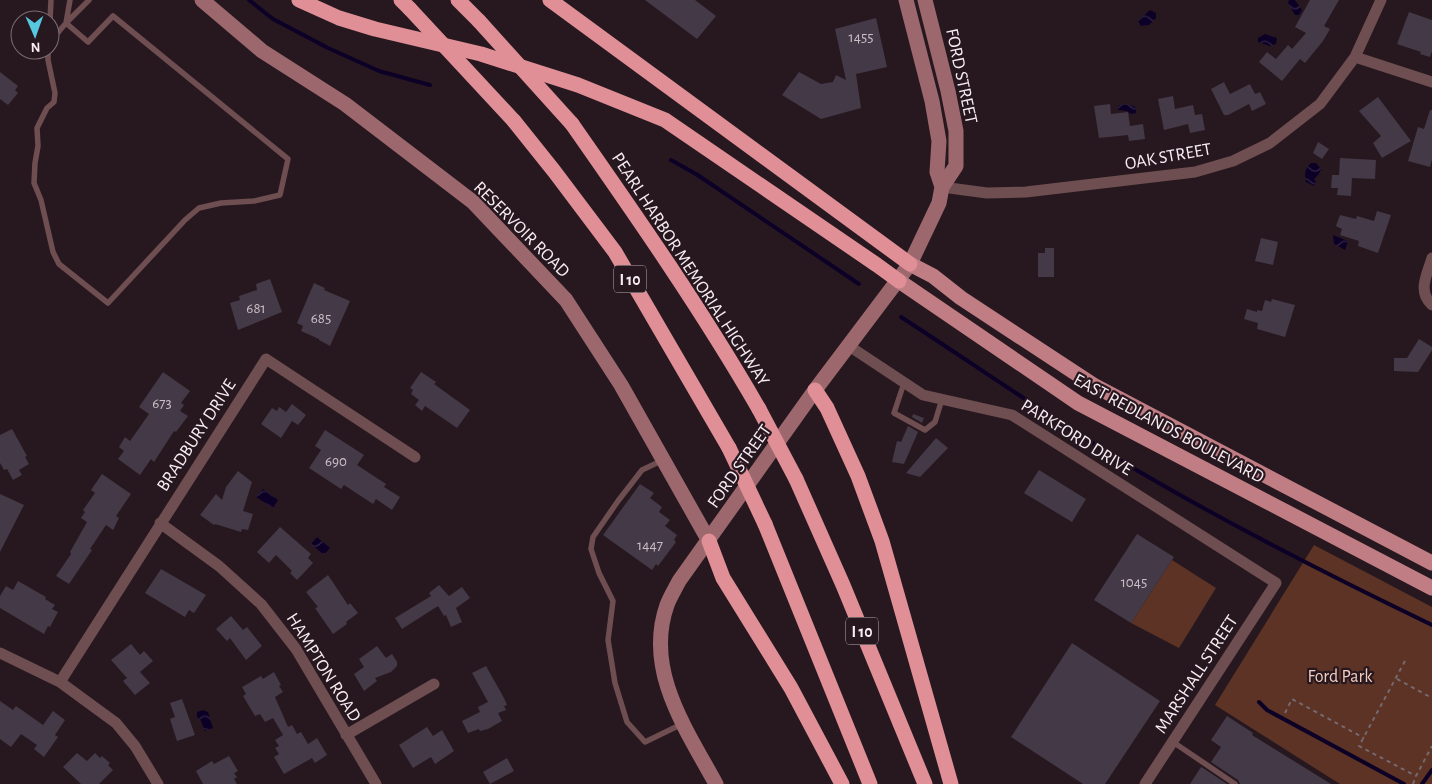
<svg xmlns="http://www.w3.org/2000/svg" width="1432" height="784" font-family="'Alegreya Sans',sans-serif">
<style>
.park{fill:#5c3324}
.water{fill:url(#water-waves)}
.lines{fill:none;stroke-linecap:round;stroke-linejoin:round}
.stream{stroke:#0d0026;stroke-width:4}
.building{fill:#443946}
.path{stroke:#766970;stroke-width:2;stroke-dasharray:4 4;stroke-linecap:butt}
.lane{stroke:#6e4e50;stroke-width:5.5}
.street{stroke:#6e4e50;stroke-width:11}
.secondary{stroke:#9c686d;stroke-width:15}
.primary{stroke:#c07d83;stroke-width:15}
.highway{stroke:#e08f96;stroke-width:15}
.highway-bridge{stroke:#e08f96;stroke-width:15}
.labels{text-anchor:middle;stroke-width:4.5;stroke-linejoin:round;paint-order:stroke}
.number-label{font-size:15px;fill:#cac0c7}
.shield{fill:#271820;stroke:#b9adb3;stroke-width:1}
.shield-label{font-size:16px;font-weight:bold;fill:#f7edf2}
.street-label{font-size:18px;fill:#f7edf2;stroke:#271820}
.park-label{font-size:18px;fill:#f5ccbd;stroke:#271820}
</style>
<defs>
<pattern id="water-waves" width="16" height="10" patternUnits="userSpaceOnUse" patternTransform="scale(1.25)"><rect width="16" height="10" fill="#0d0026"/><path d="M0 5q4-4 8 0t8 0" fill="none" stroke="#312646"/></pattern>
</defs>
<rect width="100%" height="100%" fill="#271820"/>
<path class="park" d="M1314,545L1432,607V784H1340L1215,705Z
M1172,560L1216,588L1179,648L1131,623Z"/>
<path class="water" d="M1289,0H1295L1302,10L1299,15H1295L1288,3Z
M1150,10L1156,13V18L1149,25L1141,26L1138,21Z
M1265,34L1277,38L1276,44L1270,46L1258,42V38Z
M1126,104L1136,107V113L1131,114L1127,111L1118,110L1119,105Z
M1311,163H1316L1321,169L1319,174L1314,179L1316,182L1314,186L1306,182C1304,174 1305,168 1311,163Z
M1333,235L1348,241L1345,250L1334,244Z
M263,489L278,500L273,508L256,497Z
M317,537L330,548L324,555L311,544Z
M203,710L208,712L213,728L205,731L200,719L197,717V712Z"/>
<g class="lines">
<path class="stream" d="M249,0L273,19L328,48L379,71L430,85
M671,160L696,174L859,284
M901,317C978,367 1054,420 1133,468C1230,525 1330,576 1432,625
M1259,702L1267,710L1404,784
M1422,784L1432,770"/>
</g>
<path class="building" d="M645,0H695L716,16L697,39Z
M1310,0H1339L1324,26L1330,29L1323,41L1305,63L1300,59L1282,81L1259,62L1267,52L1276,59L1288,45L1292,49L1306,33L1295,27Z
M1409,12L1432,20V51L1430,57L1420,54L1421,52L1397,44Z
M876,18L887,67L856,74L861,108L821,119L782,95L799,72L821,84L833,82L836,75L846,80L835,29Z
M0,72L18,86L15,90L18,93L8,105L0,99Z
M1224,82L1230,94L1250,84L1255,94L1260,92L1266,104L1252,111L1249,104L1228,115H1224L1211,89Z
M1173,96L1175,109L1193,105L1195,115L1202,114L1205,130L1190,133L1188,124L1164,130L1158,99Z
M1378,97L1411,141L1382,158L1373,143L1381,136L1359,111Z
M1110,104L1111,114L1128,112L1130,126L1143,124L1145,139L1129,141L1128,135L1099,138L1094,106Z
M1430,110H1432V159L1430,167L1408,161L1418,127L1424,129Z
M1318,142L1329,149L1322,159L1313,153Z
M1340,158L1376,160L1375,179L1352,178L1351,196L1337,195L1338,188H1331L1332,175H1339Z
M1377,211L1391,215L1378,253L1358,246L1359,241L1340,235L1342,229L1336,226L1340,215L1356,219L1357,216L1374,221Z
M1261,238L1278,242L1273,265L1255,261Z
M1045,248H1054V277H1038V253H1045Z
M270,279L282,312L238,330L230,303L240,300L239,296L257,290L256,284Z
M314,283L325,288L324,290L350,301L330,346L319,340V339L301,331L303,326L297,323Z
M1272,299L1295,305L1285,337L1257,329L1258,323L1244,319L1247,309L1257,312V310L1262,311L1265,300L1271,302Z
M1419,339L1432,347V350L1418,372L1394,371V358H1407Z
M163,372L190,391L181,403L184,405L180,411L188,416L176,432L174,431L154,462L151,459L140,475L118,459L124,451L119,447L125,437L130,441L149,414L139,407Z
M421,372L436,382L434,384L470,410L457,428L425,406L422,411L415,405L419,400L411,394L413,390L410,388Z
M292,404L306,415L298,425L292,421L281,438L261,424L272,408L277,411L279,407L286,412Z
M913,414L924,418L922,423L912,417Z
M908,426L918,432L904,464L892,462L897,441L901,442Z
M12,429L27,456L25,457L29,464L19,470L22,475L13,480L7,469L4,470L0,463V435Z
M325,430L364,455L357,465L386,484L384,487L400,497L392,510L376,499L373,504L344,485L341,489L309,468L321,450L315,446Z
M936,438L948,448L920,477L906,473Z
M1039,470L1086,499L1072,522L1024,493Z
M238,471L252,482L243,511L253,514L248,530L242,529L241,532L215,524L214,525L200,515L216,494L222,500L226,487Z
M102,474L131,494L116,516L119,518L113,530L106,525L90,549L92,550L69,584L56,576L71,554L70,552L87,522L81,518L85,512L83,510L95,493L91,490Z
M640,484L654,493L650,498L662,507L659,512L670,520L665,526L677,535L674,540L676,542L658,566L656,564L652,570L603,535Z
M0,494L24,505L0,552Z
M280,527L311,554L308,558L313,563L297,580L290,573L292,571L276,555L269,563L257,552Z
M1137,534L1174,557L1131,623L1094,600Z
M161,569L206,595L194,613L189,610L185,617L145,593Z
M328,575L348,605L350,603L358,613L346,622L347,624L333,634L315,608L318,607L306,592Z
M18,581L46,597L45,599L55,605L52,609L58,612L50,627L48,626L44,634L0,608V596L6,586L13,590Z
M439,585L449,596L462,587L470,598L456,608L462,622L451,627L446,615L444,616L438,606L402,629L395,618L431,596L429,593Z
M231,616L243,630L247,627L262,646L246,660L230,638L227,641L216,629Z
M1072,643L1160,701L1105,784H1083L1011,737Z
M131,644L140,655L144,651L153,661L140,672L150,683L135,695L123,681L127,678L111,660Z
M377,646L386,658L392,654L397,662V666L391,672L375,678L377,681L364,691L354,674L364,667L359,659Z
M486,666L504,698L507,705L504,706L506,710L498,713L502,721L488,729L480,731L479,729L468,733L462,721L480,712L478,707L488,702L472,673Z
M274,672L281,685L279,686L283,692L275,697L288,727L292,725L297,734L301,732L308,744L317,738L327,755L315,763L312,758L284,774L274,757L279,754L275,748L279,746L275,740L283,735L273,718L265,722L260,714L255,716L243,696L246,694L242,687L261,676L263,679Z
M182,699L195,735L177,741L170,719L175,717L170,703Z
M0,701L13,710L16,706L43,725L53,711L65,720L55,735L58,737L44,757L34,749L37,745L21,734L11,747L0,739Z
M1227,716L1253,733L1252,735L1331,784H1240L1238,780L1211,762L1221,747L1211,740Z
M427,727L433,736L442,730L454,751L435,764L431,757L413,768L399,745Z
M77,753L87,761L95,753L100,758L102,756L110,763L108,765L113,770L99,784H81L63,767Z
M229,756L238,771L234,773L237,777L234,779L237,784H203L196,771L212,761L214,764Z
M507,758L514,771L490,784L483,772Z
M1201,767L1206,770L1227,784H1190Z"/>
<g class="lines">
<path class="path" d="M1405,661L1359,746L1416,776
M1397,679L1432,698
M1285,713L1292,699L1364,738
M1413,784L1416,776L1432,746"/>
<path class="lane" d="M70,0L66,23L89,0
M50,20L51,0
M48,50V60L55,93L54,102L47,108L37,128L38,146L35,163L34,183L41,200L53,252L59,264L108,303L185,220L199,208L221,203L254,201L280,195L288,159L113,16L88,42L66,23L50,42
M904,383L894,413L925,430L935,422L942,399
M663,460L642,470L618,501L593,537L591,549L599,573L613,601L608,640L615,683L627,722L645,742L682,724
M1173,742L1235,784"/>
<path class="street" d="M1355,57L1432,82
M942,187L987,193L1026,192L1195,172L1233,161L1270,143L1320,104L1355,57L1381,0
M1432,258C1427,275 1417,291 1432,305
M849,346L923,395L1012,415L1276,583L1145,784
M160,523L219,566L261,604L296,649L376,784
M0,653L60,682L116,723L135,746L158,784
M60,682L266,359L415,457
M346,735L434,684"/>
<path class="secondary" d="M202,0L262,51L345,104L473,202L566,300L621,385L709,541
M906,0L932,101L939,141L937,172L942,187
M716,784C686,729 644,670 667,605C670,597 675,589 679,581L815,390L910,264L939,203L942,187L956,166V131L948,91L925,0"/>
<path class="primary" d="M910,264L933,276L961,298L1095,386L1432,563
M899,281L1078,403L1432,588"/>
<path class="highway" d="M299,0L339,18L375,29L481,54L578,85L665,120L877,265L899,281
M401,0L410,9
M458,0L479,21
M550,0L910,264
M514,121L554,171L615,252L729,448
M572,124C637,217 702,310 759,409
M815,390L827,408L858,476L882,541L951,784
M796,479L843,585L925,784
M765,524L870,784
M709,541L723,578L791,688L842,784"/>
<path class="highway-bridge" d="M410,9L514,121
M479,21L572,124
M759,409L796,479
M729,448L765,524"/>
</g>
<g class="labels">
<g class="number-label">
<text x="861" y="42">1455</text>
<text x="256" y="313">681</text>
<text x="321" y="323">685</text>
<text x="162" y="408">673</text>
<text x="336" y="466">690</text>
<text x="650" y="550">1447</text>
<text x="1134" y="587">1045</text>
</g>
<g class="shield">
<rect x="614" y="265.5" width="32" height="27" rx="4"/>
<rect x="846" y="617.5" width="32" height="27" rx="4"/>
</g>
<g class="shield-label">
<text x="630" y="285">I 10</text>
<text x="862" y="637">I 10</text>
</g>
<g class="street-label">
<text transform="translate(962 76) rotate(78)" y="6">FORD STREET</text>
<text transform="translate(1168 156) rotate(-10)" y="6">OAK STREET</text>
<text transform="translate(522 229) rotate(45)" y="6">RESERVOIR ROAD</text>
<text transform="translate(691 269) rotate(57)" y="6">PEARL HARBOR MEMORIAL HIGHWAY</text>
<text transform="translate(1169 428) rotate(28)" y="6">EAST REDLANDS BOULEVARD</text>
<text transform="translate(196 435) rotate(-57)" y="6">BRADBURY DRIVE</text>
<text transform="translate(1077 437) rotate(32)" y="6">PARKFORD DRIVE</text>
<text transform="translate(739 466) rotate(-55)" y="6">FORD STREET</text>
<text transform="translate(324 667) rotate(58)" y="6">HAMPTON ROAD</text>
<text transform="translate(1196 674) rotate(-57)" y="6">MARSHALL STREET</text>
</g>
<g class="park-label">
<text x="1340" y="682">Ford Park</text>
</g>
</g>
<g transform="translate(35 35) rotate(178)"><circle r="24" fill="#271820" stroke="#7a6d74"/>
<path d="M0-4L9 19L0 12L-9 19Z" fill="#56c9e0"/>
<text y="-8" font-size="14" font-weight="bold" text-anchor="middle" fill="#f7edf2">N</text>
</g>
</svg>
